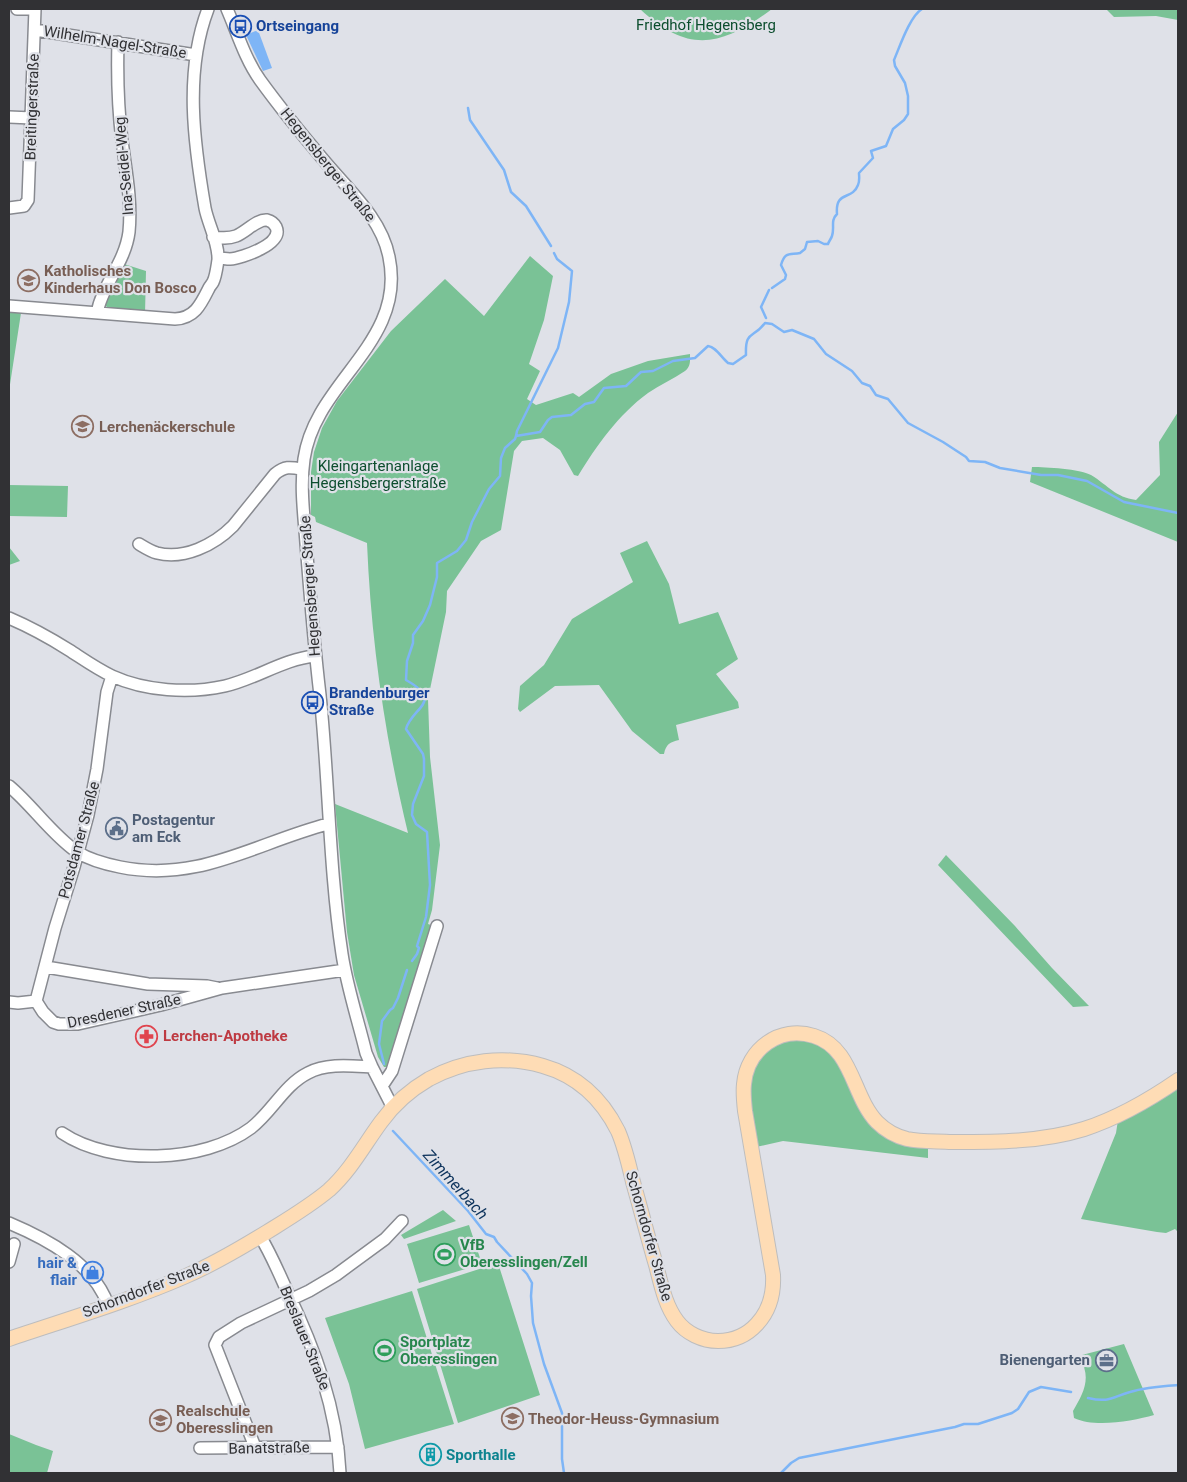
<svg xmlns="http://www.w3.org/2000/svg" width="1187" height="1482" font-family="Roboto,sans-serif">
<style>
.green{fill:#7ac296}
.water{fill:#7eb5f6}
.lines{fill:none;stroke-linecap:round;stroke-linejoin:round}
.stream{stroke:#7eb5f6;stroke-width:2.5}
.minor-casing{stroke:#888a90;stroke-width:14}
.major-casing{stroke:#bdbdbe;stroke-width:16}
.minor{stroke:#fff;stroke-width:11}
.major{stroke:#fedcb5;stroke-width:14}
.labels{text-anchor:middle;stroke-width:4.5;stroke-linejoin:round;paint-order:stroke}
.park-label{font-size:15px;fill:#0c4e2e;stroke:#dfe1e8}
.transit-label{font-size:15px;font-weight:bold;fill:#164399;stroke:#dfe1e8;text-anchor:start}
.street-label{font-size:15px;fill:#313134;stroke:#dfe1e8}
.education-label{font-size:15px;font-weight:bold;fill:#785e54;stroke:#dfe1e8;text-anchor:start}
.service-label{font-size:15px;font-weight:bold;fill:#4e5e75;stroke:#dfe1e8;text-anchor:start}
.health-label{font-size:15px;font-weight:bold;fill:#be3a42;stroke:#dfe1e8;text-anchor:start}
.leisure-label{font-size:15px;font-weight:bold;fill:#27864d;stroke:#dfe1e8;text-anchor:start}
.shop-label{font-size:15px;font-weight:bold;fill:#366cbe;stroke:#dfe1e8;text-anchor:end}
.culture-label{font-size:15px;font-weight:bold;fill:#0d838f;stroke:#dfe1e8;text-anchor:start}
.water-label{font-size:16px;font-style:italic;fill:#0c325b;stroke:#dfe1e8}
</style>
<rect width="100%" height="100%" fill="#dfe1e8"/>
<path class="green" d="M640,9H772C722,46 689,55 640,9Z
M1106,9H1178V20L1156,16L1114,17Z
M530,256L553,276L544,320L529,364L540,371L527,399L536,405L573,393L579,397L611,374L648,361L690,354C690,361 691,366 685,371C673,379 660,385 648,393C618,415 597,445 578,476L574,475L560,450L543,438L522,441L514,451L501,530L481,541L447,591L446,612L428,699L430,757L440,845L432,910L428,924L434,926L391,1067H384L378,1057L354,975L347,932L335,804L408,833C385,738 371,641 367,543L316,522L315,517L311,515V472L314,452L322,428L337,401L391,331L445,279L484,316Z
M124,264L146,271L145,314L110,311L106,306V299Z
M9,309L19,310L21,313L9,391Z
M1178,412V542L1030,482L1032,467C1046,467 1080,469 1091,475C1109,486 1115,497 1136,500L1160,475L1159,442Z
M9,485L68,486L67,517L9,516Z
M647,541L669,584L679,624L718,612L738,659L716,674L738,702L739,708L676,725L679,740C670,742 666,744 664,754H660L632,731L599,685L555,686L520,712L518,709L520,686L544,665L572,619L633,582L620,553Z
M9,547L20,561L9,565Z
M946,855L1015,926L1052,968L1089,1006L1073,1007L938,865Z
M784,1040H812L835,1056L866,1114L928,1148V1158L783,1141L756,1147L749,1105L751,1072L763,1052Z
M1178,1085V1232L1175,1229L1166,1233L1157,1232L1081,1219L1116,1133L1118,1120Z
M443,1210L456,1221L404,1239L401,1235Z
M469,1225L482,1264L419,1283L407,1244Z
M498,1263L540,1395L458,1423L417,1289Z
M412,1291L454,1424L365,1449L349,1384L325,1318Z
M1124,1344L1154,1415C1133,1421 1095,1428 1074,1418L1073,1411C1083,1394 1092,1378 1080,1359L1082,1355Z
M9,1434L36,1445L53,1451L47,1473H9Z"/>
<path class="water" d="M258,30L272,68L263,71L246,35Z"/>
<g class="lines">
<path class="stream" d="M468,108L470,120L504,170L511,192L526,206L551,246
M772,288L785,279L786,275L781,265C785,251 790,255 800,253L805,249L807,242L818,241L824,244H828C829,241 831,239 832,236C835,227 830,221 837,214C835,190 852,201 858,185C860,181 859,176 859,173L873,158L871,151L886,146L893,129L904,120L908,114V96L905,83L895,66L894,60C900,46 910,16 922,9
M766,318L761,307L769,290
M516,436L517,431L558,348L569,302L572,271L557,259L554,253
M412,961L417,954L419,948L417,946L426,917L430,885L427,832L416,824L412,815L413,804L424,776V759L423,754L406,729C412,707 445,702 406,680L407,661L413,643V635L423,621L430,605L437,577V563L457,551L466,540L472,522L489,489L500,476L501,458L505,448L515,439L516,436L540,432L548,420L552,417L571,415L585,404L594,402L604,388L626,386L641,372L653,371L673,361L695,358L708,346C716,347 721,357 728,363L733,364L746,355C745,330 753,339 765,323L772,324L784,332L792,330L814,339L826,354L852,371L862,383L870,386L876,395L888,399L908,423L943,442L966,457L969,461L985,462L1000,468L1041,475H1058L1087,481L1124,502L1178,513
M384,1064L379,1044L382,1021L390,1010L393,1008L398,998L407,970
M393,1131L468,1211L486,1234L494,1237L497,1242L527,1274L532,1283L531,1296L533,1323L544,1364L562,1413V1459L564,1473
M1088,1398C1110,1403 1112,1397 1130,1392C1145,1387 1163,1386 1178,1385
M781,1473L791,1463L799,1458L955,1427L964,1424H978L1012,1413L1018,1409L1029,1392L1041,1387L1071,1392"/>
<defs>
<path id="minor" d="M17,9H35
M227,9C237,32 245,59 260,80C281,109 304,137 327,164C351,192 382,220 389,257C407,343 315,381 304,459C300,487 304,515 306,543C310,594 314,645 320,695C329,781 329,868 342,954C347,987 358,1020 366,1053L372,1067L393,1108
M35,30L196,55
M9,117L32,118
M9,208L24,206L28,200L35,9
M213,237C221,238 228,239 236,236C246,232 257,219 267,220C271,221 274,223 276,227C284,244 242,258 230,259C226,259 222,258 218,258
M9,306L175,319C195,318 201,304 209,288C210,286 212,284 213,282C216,276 217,266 218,260C219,243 208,224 205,208C194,144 184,72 208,9
M97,313C102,285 125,263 129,232C132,202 126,171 122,141C118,108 117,76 118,42
M139,544C144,547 150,551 157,553C184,560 214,545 233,526L275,474C285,466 290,467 302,469
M9,618C30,627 50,638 69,650C83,659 97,669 112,676C145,691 189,694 225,686C256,679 283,659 315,656
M9,786C33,806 51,834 77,852C90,860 105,864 120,867C199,883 255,843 328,824
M46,967L148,984L207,986L217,988
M36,1001L55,928L74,867L88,815L97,769L107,692L112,676
M36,1001L43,1012L53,1022L59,1024H78L161,1005L222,988L345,970
M9,1002L18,1003L36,1001
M382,1086L392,1071L437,926
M62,1133C111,1166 204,1163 251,1128C272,1112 284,1085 308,1073C327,1063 351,1066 372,1067
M9,1223C47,1239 94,1264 108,1305
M260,1236C271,1254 279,1273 287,1291C315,1349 337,1409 340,1473
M9,1262L14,1244
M255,1447L215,1345L219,1337L241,1323L309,1291L336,1275L385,1239L402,1221
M200,1448L338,1447"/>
<path id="major" d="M9,1339C68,1319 129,1301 186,1276C214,1264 241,1248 267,1232C288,1219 310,1206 329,1190C351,1170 364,1145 381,1122C394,1104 410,1090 429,1079C464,1060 504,1055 543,1066C578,1076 602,1099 618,1131C625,1147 629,1165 633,1182C641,1210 648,1238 656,1265C661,1284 665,1305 677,1321C686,1333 702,1341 718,1341C733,1341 747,1335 757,1324C770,1310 774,1294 773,1275L745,1111C744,1102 743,1093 744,1084C747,1049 780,1025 814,1036C853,1048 852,1096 877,1122C886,1131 895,1136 907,1139C921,1142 937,1141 952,1142C996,1142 1042,1142 1084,1129C1118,1118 1149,1100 1178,1080"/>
</defs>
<use href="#minor" class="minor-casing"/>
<use href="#major" class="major-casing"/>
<use href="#minor" class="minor"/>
<use href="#major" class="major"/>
</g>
<defs>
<symbol id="bus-ring" viewBox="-11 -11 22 22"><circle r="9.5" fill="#dfe1e8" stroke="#1a4fb4" stroke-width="1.5"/><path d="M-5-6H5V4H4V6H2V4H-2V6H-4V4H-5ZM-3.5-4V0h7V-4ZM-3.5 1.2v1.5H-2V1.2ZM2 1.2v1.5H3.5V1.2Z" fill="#1a4fb4"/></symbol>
<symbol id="school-ring" viewBox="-11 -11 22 22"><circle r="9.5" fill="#dfe1e8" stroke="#8d6e63" stroke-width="1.5"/><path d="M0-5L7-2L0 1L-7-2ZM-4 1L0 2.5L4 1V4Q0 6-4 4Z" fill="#8d6e63"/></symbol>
<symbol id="civic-ring" viewBox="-11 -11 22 22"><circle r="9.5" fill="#dfe1e8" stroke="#5c6f8a" stroke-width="1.5"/><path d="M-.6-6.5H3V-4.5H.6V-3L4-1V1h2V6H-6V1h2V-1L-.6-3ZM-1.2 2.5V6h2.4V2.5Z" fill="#5c6f8a"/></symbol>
<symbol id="pharmacy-ring" viewBox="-11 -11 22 22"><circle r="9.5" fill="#dfe1e8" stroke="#e0444e" stroke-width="1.5"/><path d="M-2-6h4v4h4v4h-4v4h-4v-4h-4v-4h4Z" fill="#e0444e"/></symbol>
<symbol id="stadium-ring" viewBox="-11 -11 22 22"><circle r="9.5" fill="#dfe1e8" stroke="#2e9e5b" stroke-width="1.5"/><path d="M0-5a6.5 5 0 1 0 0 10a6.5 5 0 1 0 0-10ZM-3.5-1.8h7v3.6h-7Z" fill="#2e9e5b"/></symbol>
<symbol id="shop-ring" viewBox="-11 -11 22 22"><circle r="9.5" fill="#dfe1e8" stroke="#3f7fe0" stroke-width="1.5"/><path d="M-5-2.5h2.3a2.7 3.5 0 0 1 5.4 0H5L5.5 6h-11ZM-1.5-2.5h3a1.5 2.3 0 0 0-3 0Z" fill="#3f7fe0"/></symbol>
<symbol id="office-ring" viewBox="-11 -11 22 22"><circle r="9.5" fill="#dfe1e8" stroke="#5c6f8a" stroke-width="1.5"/><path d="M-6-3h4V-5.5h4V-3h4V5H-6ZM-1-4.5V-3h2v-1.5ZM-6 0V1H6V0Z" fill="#5c6f8a"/></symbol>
<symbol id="building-ring" viewBox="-11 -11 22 22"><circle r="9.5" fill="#dfe1e8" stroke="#0f9aa8" stroke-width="1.5"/><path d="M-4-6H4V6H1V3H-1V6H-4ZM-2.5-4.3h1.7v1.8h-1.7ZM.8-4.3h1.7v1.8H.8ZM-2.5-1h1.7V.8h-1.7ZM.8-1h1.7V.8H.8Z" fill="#0f9aa8"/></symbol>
</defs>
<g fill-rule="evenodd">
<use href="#bus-ring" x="228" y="14" width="25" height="25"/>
<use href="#school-ring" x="16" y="268" width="25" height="25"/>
<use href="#school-ring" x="70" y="414" width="25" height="25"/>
<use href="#bus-ring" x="300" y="690" width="25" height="25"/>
<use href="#civic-ring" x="104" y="816" width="25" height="25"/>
<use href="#pharmacy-ring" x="134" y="1024" width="25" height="25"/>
<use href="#stadium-ring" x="432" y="1242" width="25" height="25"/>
<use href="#shop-ring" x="80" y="1260" width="25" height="25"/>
<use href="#stadium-ring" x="372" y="1338" width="25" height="25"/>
<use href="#office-ring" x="1094" y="1348" width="25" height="25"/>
<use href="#school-ring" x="500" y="1406" width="25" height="25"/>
<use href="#school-ring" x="148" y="1408" width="25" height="25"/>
<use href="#building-ring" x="418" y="1442" width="25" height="25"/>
</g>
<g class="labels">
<g class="park-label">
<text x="706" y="30">Friedhof Hegensberg</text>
<text x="378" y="471">Kleingartenanlage<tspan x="378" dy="17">Hegensbergerstraße</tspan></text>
</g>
<g class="transit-label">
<text x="256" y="31">Ortseingang</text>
<text x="329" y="698">Brandenburger<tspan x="329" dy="17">Straße</tspan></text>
</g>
<g class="street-label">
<text transform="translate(115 42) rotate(9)" y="5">Wilhelm-Nagel-Straße</text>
<text transform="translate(32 107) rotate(-88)" y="5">Breitingerstraße</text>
<text transform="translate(328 165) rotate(51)" y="5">Hegensberger Straße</text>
<text transform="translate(124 166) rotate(-95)" y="5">Ina-Seidel-Weg</text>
<text transform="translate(310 586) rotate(-94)" y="5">Hegensberger Straße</text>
<text transform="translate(79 840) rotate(-75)" y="5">Potsdamer Straße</text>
<text transform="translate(124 1011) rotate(-12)" y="5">Dresdener Straße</text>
<text transform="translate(649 1236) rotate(74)" y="5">Schorndorfer Straße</text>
<text transform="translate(146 1289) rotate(-21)" y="5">Schorndorfer Straße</text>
<text transform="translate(305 1338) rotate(68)" y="5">Breslauer Straße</text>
<text transform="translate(269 1448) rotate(-1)" y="5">Banatstraße</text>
</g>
<g class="education-label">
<text x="44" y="276">Katholisches<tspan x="44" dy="17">Kinderhaus Don Bosco</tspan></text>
<text x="99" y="432">Lerchenäckerschule</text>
<text x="176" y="1416">Realschule<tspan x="176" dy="17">Oberesslingen</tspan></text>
<text x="528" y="1424">Theodor-Heuss-Gymnasium</text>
</g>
<g class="service-label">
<text x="132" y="825">Postagentur<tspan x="132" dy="17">am Eck</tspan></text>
<text x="1090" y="1365" text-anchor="end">Bienengarten</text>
</g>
<g class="health-label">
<text x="163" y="1041">Lerchen-Apotheke</text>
</g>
<g class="leisure-label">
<text x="460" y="1250">VfB<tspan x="460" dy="17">Oberesslingen/Zell</tspan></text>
<text x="400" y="1347">Sportplatz<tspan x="400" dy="17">Oberesslingen</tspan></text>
</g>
<g class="shop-label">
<text x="77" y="1268">hair &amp;<tspan x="77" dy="17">flair</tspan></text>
</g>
<g class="culture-label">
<text x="446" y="1460">Sporthalle</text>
</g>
<g class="water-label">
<text transform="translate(456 1184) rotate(48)" y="6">Zimmerbach</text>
</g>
</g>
<rect width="1187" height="1482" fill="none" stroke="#313134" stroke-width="20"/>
</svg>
